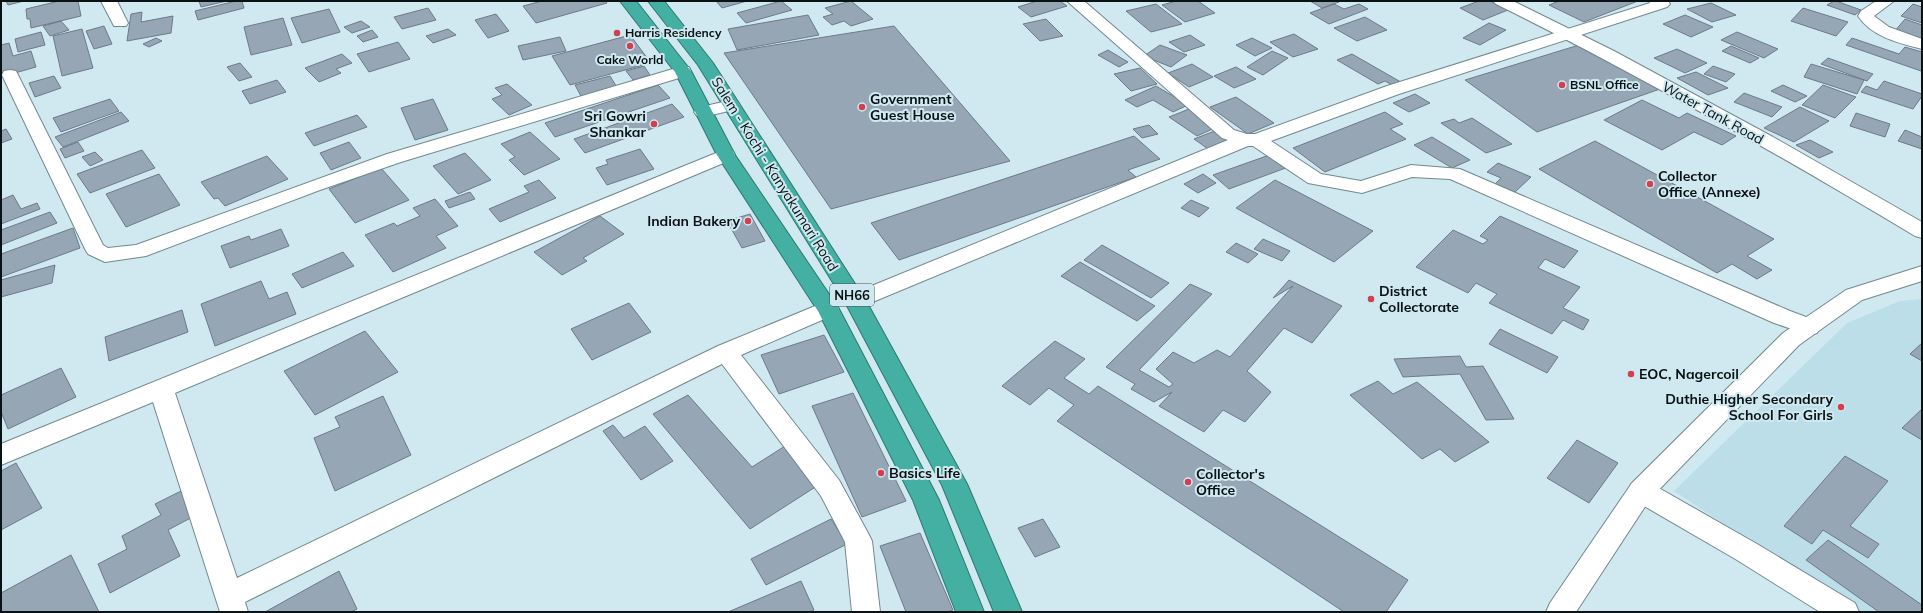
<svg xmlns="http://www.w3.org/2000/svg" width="1923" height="613" font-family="Mulish,sans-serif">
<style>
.built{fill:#bcdee8}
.building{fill:#97a6b5;stroke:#6c7a89}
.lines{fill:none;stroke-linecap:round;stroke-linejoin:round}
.street-casing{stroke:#71888e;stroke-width:2}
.secondary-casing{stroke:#71888e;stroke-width:2}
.highway-casing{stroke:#2f7871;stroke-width:2}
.street{fill:#fff;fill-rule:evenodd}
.secondary{fill:#fff;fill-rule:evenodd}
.highway{fill:#44afa3;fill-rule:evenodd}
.poi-dot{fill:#d04050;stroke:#d0e9f0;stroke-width:1.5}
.labels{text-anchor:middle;stroke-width:4;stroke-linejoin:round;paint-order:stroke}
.far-poi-label{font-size:12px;font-weight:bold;fill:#081113;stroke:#d0e9f0;text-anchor:start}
.shield{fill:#d0e9f0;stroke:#445255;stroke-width:1}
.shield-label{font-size:13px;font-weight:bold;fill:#081113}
.poi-label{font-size:14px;font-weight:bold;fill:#081113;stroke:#d0e9f0;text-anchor:start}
.street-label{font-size:14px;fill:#081113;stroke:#d0e9f0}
</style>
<rect width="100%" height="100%" fill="#d0e9f0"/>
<path class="built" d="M1922,299V612H1857L1674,491L1847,323L1900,301Z"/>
<path class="building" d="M6,1H24L8,5Z
M59,1H78L81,16L31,28L30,19H27L26,9Z
M199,1H227L201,7Z
M236,1H242L244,8L198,20L195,11Z
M542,1H605L607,3L536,23L523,6Z
M716,1H747L722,8Z
M781,1L792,10L746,23L737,13Z
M851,1L873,19L851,26L844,21L832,25L823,17L833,14L825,8Z
M1037,1H1060L1067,6L1031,17L1018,7Z
M1176,1H1198L1215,13L1185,22L1162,5Z
M1310,1H1338L1339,2L1322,8Z
M1479,1H1490L1508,10L1483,20L1460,8Z
M1559,1H1638L1584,22L1549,5Z
M1834,1H1836L1861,10L1855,15L1827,5Z
M1711,3L1736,15L1712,22L1687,9Z
M1156,4L1182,24L1151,32L1126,11Z
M1334,4L1344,9L1359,4L1368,9L1329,24L1310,13Z
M1913,4L1922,7V23L1901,16Z
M428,8L436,20L402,29L394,17Z
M1803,8L1848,22L1836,36L1791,21Z
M329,9L340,32L302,43L291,18Z
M142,12L141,22L173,16L171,33L127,41L131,14Z
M496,14L509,31L488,38L475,20Z
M808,15L819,35L737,50L728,29Z
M1685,15L1713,27L1691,37L1663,24Z
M1365,17L1387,30L1357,41L1334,28Z
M283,18L292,45L251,55L244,27Z
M1046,19L1063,36L1040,41L1023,24Z
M1905,19L1922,25V37L1920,40L1894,32Z
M61,21L69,30L50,36L43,26Z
M361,21L370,27L352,33L344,27Z
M1489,23L1506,30L1480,45L1463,38Z
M104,26L112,44L94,49L86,31Z
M894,26L1010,161L831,209L724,53Z
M82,29L93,68L62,76L53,36Z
M448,29L456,35L433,43L426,36Z
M372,30L378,37L363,42L357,36Z
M41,32L45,45L18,52L15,39Z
M1737,32L1778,49L1764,58L1721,40Z
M1294,34L1318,49L1293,57L1270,42Z
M630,35L651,63L570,85L552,56Z
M1190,35L1205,45L1184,52L1169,42Z
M560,37L566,51L523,60L518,46Z
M156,38L162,41L149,47L143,44Z
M1252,38L1272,48L1255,56L1236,45Z
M1852,38L1899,54L1905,47L1922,52V69L1921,71L1846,45Z
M398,42L410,59L369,72L357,54Z
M9,43L13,56L31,51L36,67L1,77V45Z
M1160,45L1187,55L1171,67L1144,56Z
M1579,45L1660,89L1537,132L1465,80Z
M1731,46L1759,58L1750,63L1722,51Z
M1677,49L1707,63L1685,73L1654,58Z
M1108,50L1128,62L1119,67L1098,55Z
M1272,51L1288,58L1263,75L1247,67Z
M342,54L352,63L336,69L341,73L319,82L305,68Z
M1352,54L1406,85L1398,88L1385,81L1378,84L1337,60Z
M1828,58L1873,74L1867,81L1821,64Z
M240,63L252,77L239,81L227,67Z
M1192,64L1213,77L1189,87L1168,73Z
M1811,64L1864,80L1857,94L1804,77Z
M644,66L650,75L633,80L626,71Z
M1713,66L1735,74L1726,82L1704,74Z
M1236,67L1256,79L1234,88L1214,76Z
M1140,68L1157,84L1131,91L1114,74Z
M1696,72L1728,88L1708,95L1677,78Z
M54,76L61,88L35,97L29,83Z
M610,76L618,89L582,98L575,85Z
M277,80L286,92L250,104L242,91Z
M1884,81L1922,94V96L1913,109L1861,92L1866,86L1877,90Z
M507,84L532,105L509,115L492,99L502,95L495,88Z
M658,85L670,98L555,137L545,123Z
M1783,85L1807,96L1795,102L1771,91Z
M1823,85L1856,97L1835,118L1802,105Z
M1156,86L1188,105L1173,112L1153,100L1137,107L1125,100Z
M1744,93L1782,107L1772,117L1734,102Z
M1415,94L1430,103L1409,112L1393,103Z
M1236,97L1274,123L1248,134L1210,107Z
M110,99L119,111L61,132L53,118Z
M433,99L448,130L415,140L401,108Z
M1642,100L1679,118L1687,113L1736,136L1722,145L1694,132L1662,150L1604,120Z
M672,104L684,117L585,153L574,139Z
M1800,107L1829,121L1794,142L1764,128Z
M1189,109L1217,127L1197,136L1169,117Z
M121,112L129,121L63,147L55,137Z
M1385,112L1403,124L1390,129L1406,139L1325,172L1293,148Z
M1856,113L1890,124L1885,137L1850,126Z
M357,115L367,127L314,146L305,133Z
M1472,118L1512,144L1486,153L1441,123L1454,119L1459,123Z
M1149,125L1158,134L1142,138L1133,129Z
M6,129L12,139L1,143V131Z
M1217,130L1234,142L1211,151L1194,139Z
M1905,130L1922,137V149L1898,141Z
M530,132L560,159L524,175L509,160L515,157L501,144Z
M1134,136L1160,159L1128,170L1136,177L899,260L871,223Z
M1432,137L1470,160L1452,168L1414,145Z
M1810,140L1833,152L1819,158L1796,145Z
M1595,141L1774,239L1747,256L1772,270L1757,279L1732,264L1717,273L1539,169Z
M78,142L84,151L65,158L60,149Z
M349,142L361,158L331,170L320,153Z
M640,149L654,169L607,185L596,168L608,164L606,160Z
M142,150L155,168L90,193L77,174Z
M95,152L103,160L90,166L82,157Z
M465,153L491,180L458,194L433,166Z
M1275,153L1291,166L1229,189L1213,175Z
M267,156L288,179L225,206L218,198L214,199L201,182Z
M1498,163L1531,177L1514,193L1495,184L1501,178L1487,172Z
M381,168L409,200L355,223L329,189Z
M159,174L180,205L126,227L106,194Z
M1203,174L1216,183L1198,193L1184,184Z
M539,180L556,198L500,222L489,209L529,192L524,186Z
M1275,180L1373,231L1334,262L1236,208Z
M470,192L475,199L449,208L445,201Z
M13,195L21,209L37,203L40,209L1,224V200Z
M435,199L458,226L436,236L446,248L393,272L365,235L394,223L397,226L420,216L413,208Z
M1191,200L1209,208L1199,217L1181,208Z
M50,212L57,223L1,245V230Z
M750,214L765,241L742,248L727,221Z
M600,216L624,234L583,258L587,261L562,275L534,252Z
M1500,216L1578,251L1564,268L1545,259L1538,268L1580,287L1563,308L1589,320L1583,330L1563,320L1552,334L1489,303L1497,294L1476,283L1468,293L1416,267L1453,230L1483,244L1488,240L1480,236Z
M73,228L80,248L1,277V254Z
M281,229L289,246L230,268L221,246L249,236L251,240Z
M1263,239L1290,251L1282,261L1254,249Z
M1236,243L1258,254L1248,263L1226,252Z
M1102,245L1169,283L1151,298L1084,260Z
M343,252L354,266L302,288L292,274Z
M1080,262L1155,306L1137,321L1061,276Z
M55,265L52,283L1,297V280Z
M1289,280L1342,306L1312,343L1284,328L1247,371L1271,392L1245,422L1223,410L1204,432L1159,406L1172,392L1154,402L1131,389L1135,384L1106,367L1190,284L1212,294L1139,370L1169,387L1173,384L1156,369L1173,352L1194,363L1217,350L1230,357L1293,286L1273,298Z
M261,281L269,299L287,292L296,314L215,346L201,304Z
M629,303L651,332L592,360L571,329Z
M182,310L188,332L109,361L105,337Z
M1500,329L1558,357L1547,373L1489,344Z
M365,331L398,372L315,415L284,371Z
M824,335L844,372L779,394L761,355Z
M1055,341L1085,359L1064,378L1089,394L1098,386L1408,580L1386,612H1344L1057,421L1074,405L1049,388L1030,405L1002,386Z
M1922,343V361L1910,354Z
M1460,356L1466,367L1483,366L1514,419L1486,420L1460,374L1403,377L1394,359Z
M61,368L76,397L8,429L1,412V395Z
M1378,381L1393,394L1417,382L1489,442L1455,462L1440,449L1422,459L1350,395Z
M853,393L906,501L862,517L812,406Z
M688,395L752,467L785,446L820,484L750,529L653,414Z
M383,396L411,455L335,491L314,438L340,427L335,417Z
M1922,409V440L1902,428Z
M613,425L624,438L645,426L673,461L641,480L603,431Z
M1577,440L1618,463L1589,503L1547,478Z
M1845,456L1888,481L1850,526L1879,544L1868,558L1823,530L1812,544L1784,526Z
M16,463L42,508L1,530V471Z
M187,488L200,513L168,530L180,556L110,593L98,564L127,549L122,536L161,515L155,504Z
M831,519L847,544L766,585L751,559Z
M1043,519L1060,547L1035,557L1018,528Z
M920,533L953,610L947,612H906L880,546Z
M1828,540L1922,605V612H1879L1806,560Z
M71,555L99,612H1V593Z
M339,571L357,609L351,612H265Z
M801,581L814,610L809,612H728Z"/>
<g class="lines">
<defs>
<path id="street" d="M101,1H117L128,23L126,26H114Z
M1067,1H1084L1234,130L1247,134H1255L1387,86L1650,3L1649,1H1668L1670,4L1667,7L1399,94L1271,141L1321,174L1361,181L1411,165L1460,169L1790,311L1817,321L1820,327L1817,333L1809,335L1774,323L1450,179L1412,177L1362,193L1308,183L1253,146H1248L863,306L855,309L847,306L844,301L847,296L1228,140L1222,138Z
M1876,1H1894L1874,16L1889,27L1922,39V49C1899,43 1872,37 1858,16L1861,11Z
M683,66L689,67L691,71L689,75L401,162L320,190L146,256L105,262L88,254L85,249L2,75L4,71L10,70L16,71L103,245L108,248L136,245L387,154Z
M731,100L737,101L740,105L737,109L703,117L697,116L694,112L697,108Z
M726,149L733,151L735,155L733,159L175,393L237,578L718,346L820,304L828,301L836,304L839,309L836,314L741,355L839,480L868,533L872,541L880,612H852L845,542L821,496L722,364L245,602L248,612H220L153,402L1,465V444Z
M1641,480L1650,483L1757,544L1855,603L1859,612H1820L1737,560L1632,499L1628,491L1632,483Z"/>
<path id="secondary" d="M1493,1H1513L1614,51L1773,137L1922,222V238L1915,236C1778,154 1639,75 1496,4Z
M1922,266V281L1862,300L1799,345L1650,499L1576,612H1546L1550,603L1632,483L1783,333L1846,290Z"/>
<path id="highway" d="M620,1H636L691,71L735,155L839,309L939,500L984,612H956L913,500L818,311L717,155L675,72Z
M648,1H664L713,63L866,301L967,484L1022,612H994L942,485L845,302L698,65Z"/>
</defs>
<use href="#street" class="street-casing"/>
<use href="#secondary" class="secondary-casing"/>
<use href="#highway" class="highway-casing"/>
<use href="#street" class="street"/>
<use href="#secondary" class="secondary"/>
<use href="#highway" class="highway"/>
</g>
<g class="poi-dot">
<circle cx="617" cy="33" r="4"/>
<circle cx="630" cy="46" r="4"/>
<circle cx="1562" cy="85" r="4"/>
<circle cx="862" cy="107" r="4"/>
<circle cx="654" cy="124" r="4"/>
<circle cx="1650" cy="184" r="4"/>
<circle cx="748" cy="221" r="4"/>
<circle cx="1371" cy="299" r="4"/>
<circle cx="1631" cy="374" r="4"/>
<circle cx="1841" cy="407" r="4"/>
<circle cx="881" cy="473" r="4"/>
<circle cx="1188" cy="482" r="4"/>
</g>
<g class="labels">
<g class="far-poi-label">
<text x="625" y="37">Harris Residency</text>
<text x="630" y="64" text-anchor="middle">Cake World</text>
<text x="1570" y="89">BSNL Office</text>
</g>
<rect class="shield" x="830" y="284" width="44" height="22" rx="3"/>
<g class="shield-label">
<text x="852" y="300">NH66</text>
</g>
<g class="poi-label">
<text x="870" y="104">Government<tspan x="870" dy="16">Guest House</tspan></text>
<text x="646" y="121" text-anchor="end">Sri Gowri<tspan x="646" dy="16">Shankar</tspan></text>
<text x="1658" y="181">Collector<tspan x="1658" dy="16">Office (Annexe)</tspan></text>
<text x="740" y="226" text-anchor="end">Indian Bakery</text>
<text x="1379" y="296">District<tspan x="1379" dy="16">Collectorate</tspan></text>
<text x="1639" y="379">EOC, Nagercoil</text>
<text x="1833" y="404" text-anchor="end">Duthie Higher Secondary<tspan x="1833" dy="16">School For Girls</tspan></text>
<text x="889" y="478">Basics Life</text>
<text x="1196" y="479">Collector's<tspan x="1196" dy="16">Office</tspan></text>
</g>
<g class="street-label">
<text transform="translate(1713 113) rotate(29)" y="5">Water Tank Road</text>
<text transform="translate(775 174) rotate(58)" y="5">Salem - Kochi - Kanyakumari Road</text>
</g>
</g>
<rect width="1923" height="613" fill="none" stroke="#081113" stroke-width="4"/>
</svg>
